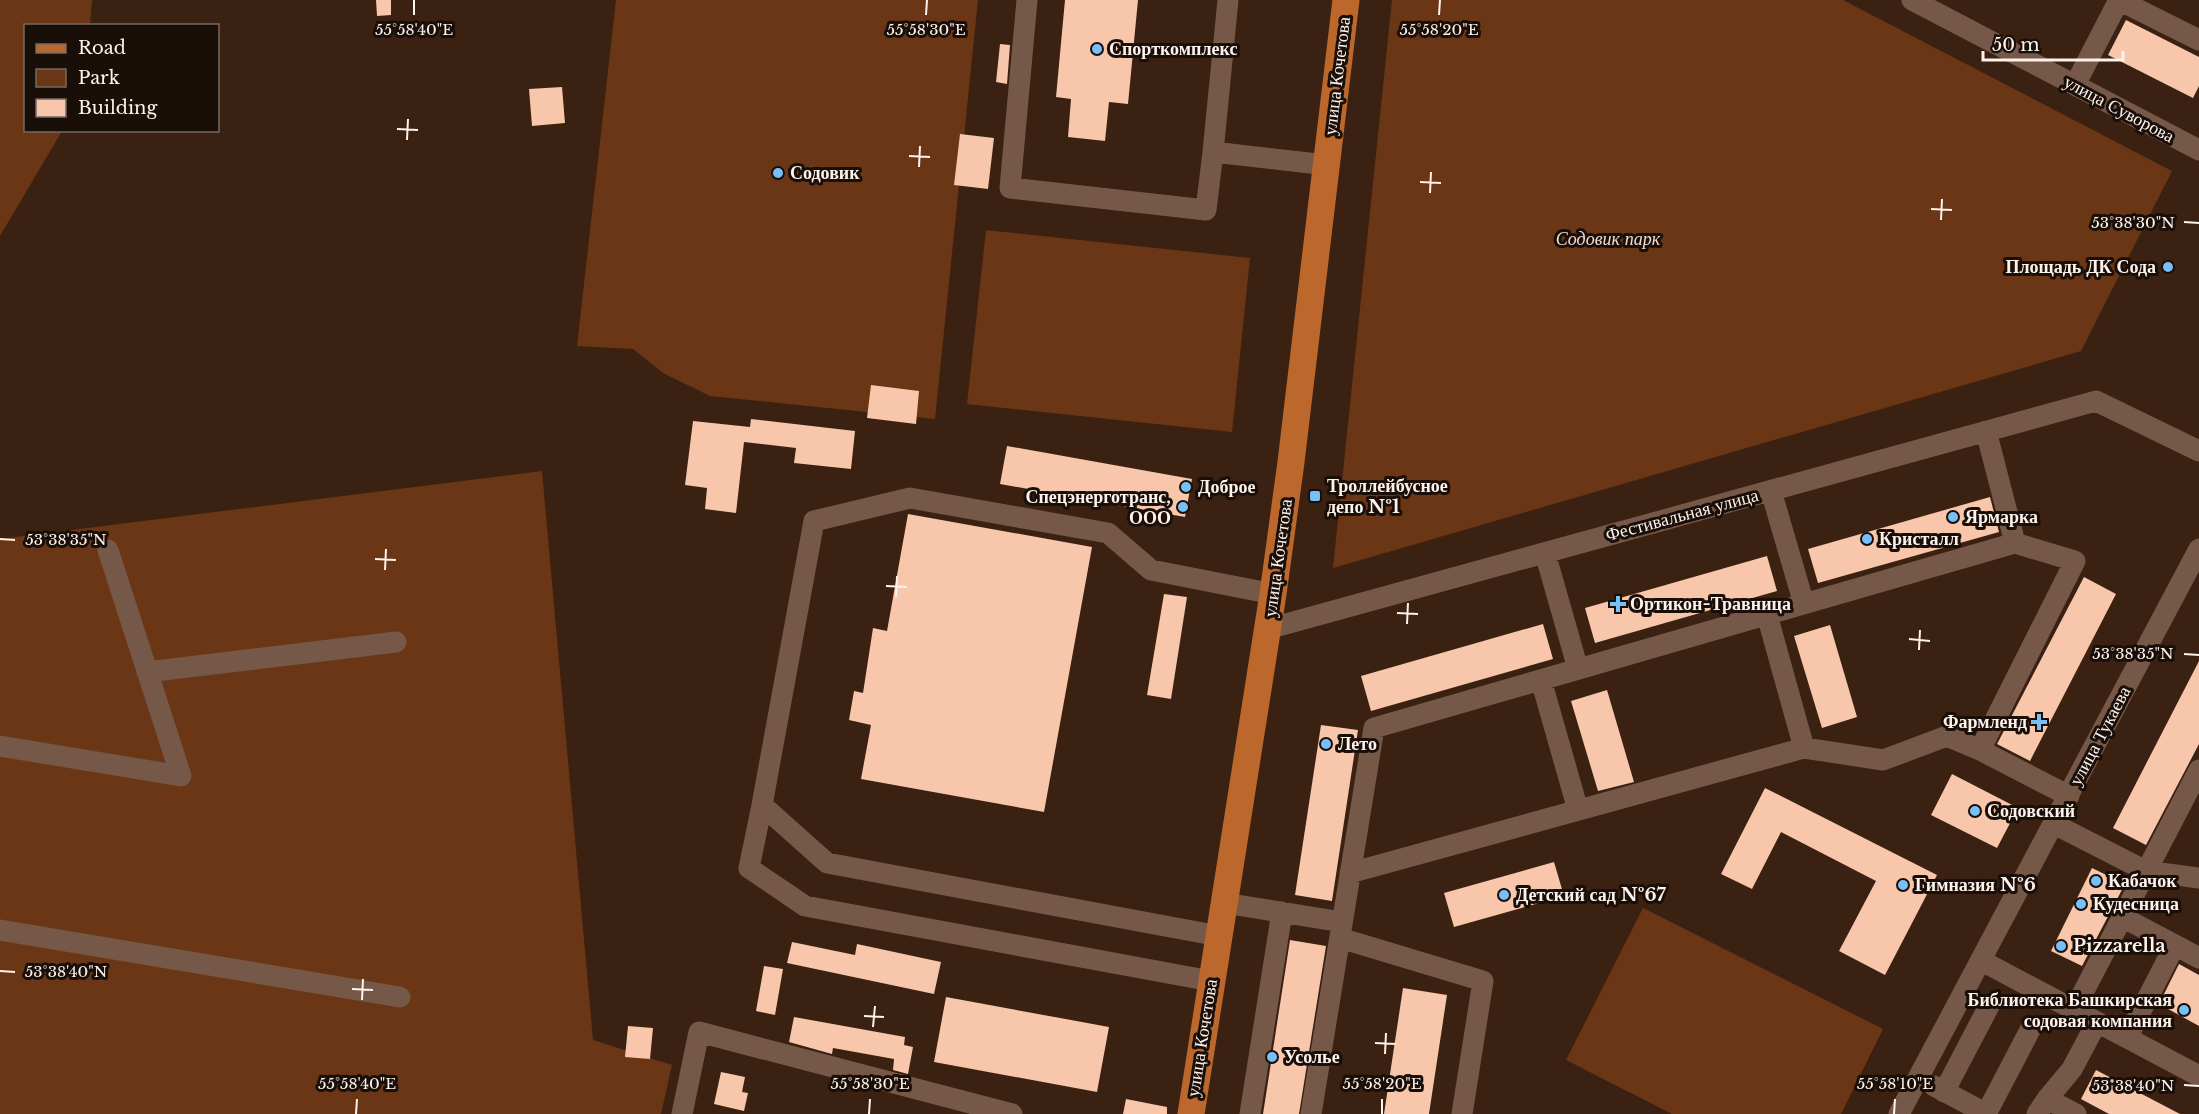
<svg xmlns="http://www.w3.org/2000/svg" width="2199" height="1114" font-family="'Libre Baskerville',serif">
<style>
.green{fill:#6b3615}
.building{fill:#f8c6ab}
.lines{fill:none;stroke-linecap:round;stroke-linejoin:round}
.minor{stroke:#755848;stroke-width:21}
.major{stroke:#bc682d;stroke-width:27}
.ticks{fill:none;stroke:#fdf2ec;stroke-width:2}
.poi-dot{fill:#77bff7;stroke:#190e08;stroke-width:2}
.labels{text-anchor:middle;stroke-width:6;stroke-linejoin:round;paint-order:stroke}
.poi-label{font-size:18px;font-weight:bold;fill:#fdf2ec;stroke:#190e08;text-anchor:start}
.street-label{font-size:18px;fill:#fdf2ec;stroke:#190e08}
.park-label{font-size:18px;font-style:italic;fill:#f2dcd1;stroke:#190e08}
.ticks-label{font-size:15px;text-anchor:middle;fill:#fdf2ec;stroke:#190e08;stroke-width:6;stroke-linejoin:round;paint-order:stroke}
</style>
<rect width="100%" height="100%" fill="#3a2112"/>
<path class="green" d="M0,0H92L90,25L26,26V130L62,131L0,236Z
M616,0H978L935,419L710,396L663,373L633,349L577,346Z
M1392,0H1843L2172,171L2081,351L1333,568Z
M986,230L1250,258L1232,432L967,404Z
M542,471L593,1040L672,1065L661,1114H0V539Z
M1643,908L1883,1029L1841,1114H1672L1566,1060Z"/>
<path class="building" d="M376,0H391V15L377,16Z
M1065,0H1138L1128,104L1109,102L1105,141L1068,137L1071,99L1056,97Z
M2126,20L2199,57V86L2193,98L2108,55Z
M1000,44L1010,45L1007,84L996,82Z
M562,87L565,123L532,126L529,89Z
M960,134L994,138L988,189L954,185Z
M871,385L919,391L916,424L867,418Z
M751,419L855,431L851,469L794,463L796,448L744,442L736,513L705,509L707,488L685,485L693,421L750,427Z
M1007,446L1192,479L1185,517L1000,484Z
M1990,497L1999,532L1818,583L1808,549Z
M908,514L1092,547L1044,812L861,779L871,725L849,720L854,691L863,693L873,628L887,631Z
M1767,556L1777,591L1595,643L1585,608Z
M2084,577L2116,594L2030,761L1997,744Z
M1164,594L1187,597L1171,699L1147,695Z
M1543,624L1553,659L1371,711L1361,676Z
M1830,625L1857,717L1822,728L1794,636Z
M2199,661V744L2146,845L2113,828Z
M1607,690L1634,782L1598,791L1571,701Z
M1321,725L1358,730L1332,901L1295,895Z
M1952,774L2018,808L1997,848L1931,815Z
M1765,788L1937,875L1885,975L1839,951L1876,881L1781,832L1752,889L1721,874Z
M1554,862L1564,896L1454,927L1444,893Z
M2092,868L2125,884L2082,966L2051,951Z
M1290,940L1326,946L1299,1114H1263Z
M792,942L855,955L857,944L941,962L934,994L787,963Z
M2179,964L2199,975V1026L2159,1004Z
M764,966L783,969L775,1015L756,1011Z
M1403,988L1447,995L1429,1114H1384Z
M946,997L1109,1027L1097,1092L934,1062Z
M794,1017L905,1037L904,1045L913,1047L908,1074L893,1070L894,1059L833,1048L832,1054L789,1042Z
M628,1026L653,1028L650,1059L625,1057Z
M2096,1070L2180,1114H2109L2081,1099Z
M721,1072L745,1077L742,1092L748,1093L744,1111L714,1104Z
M1126,1099L1167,1107V1114H1123Z"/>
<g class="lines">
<path class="minor" d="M1027,0L1010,188L1206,210L1213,152L1327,165
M1912,0L2199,150
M2119,0L2199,40
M2075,85L2119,0
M1213,152L1228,0
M1771,491L1804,604
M2015,543L2075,561L1980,750L2069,796
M1545,553L1578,669
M1767,615L1804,748
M1268,629L2096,401L2199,451
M147,672L396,642
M1541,680L1578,810
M0,746L181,776L108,550
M762,805L749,868L805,906L1211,981
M2054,824L2146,871L2199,878
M1350,873L1804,748L1883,760L1947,736L1980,750
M1224,903L1342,922
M2122,917L2175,945
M0,930L400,997
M1219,936L827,863L762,805L814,521L910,498L1108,533L1151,570L1273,594
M1340,938L1483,981L1462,1114
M1982,961L2199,1076
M2074,1010L2199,770
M2127,1038L2175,945L2199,958
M1934,1086L1987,1114
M1944,1092L1989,1006
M682,1114L699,1032L1012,1114
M1250,1114L1282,912
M1311,1114L1374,728L2015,543L1986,431
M1899,1114L2199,549
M1986,1114L2031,1028
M2037,1114L2047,1099
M2076,1114L2047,1099L2072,1069L2097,1022"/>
<path class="major" d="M1191,1114L1273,594L1291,462L1346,0"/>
</g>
<path class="ticks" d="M414,15V0M926,15L927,0M1439,15L1440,0M397,129L418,130M407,140L408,119M909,156L930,157M919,167L920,146M1420,182L1441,183M1430,193L1431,172M1931,209L1952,210M1941,220L1942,199M2184,222L2199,223M0,539L15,540M375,559L396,560M385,570L386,549M886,586L907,587M896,597L897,576M1397,613L1418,614M1407,624L1408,603M1909,639L1930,641M1919,650L1920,630M2184,654L2199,655M0,971L15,972M352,989L373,990M362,1000L363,979M864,1016L884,1017M873,1027L875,1006M1375,1043L1396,1044M1385,1054L1386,1033M2184,1085L2199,1086M356,1114L357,1099M869,1114L870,1099M1382,1114V1099M1894,1114L1895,1099"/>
<g class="poi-dot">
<circle cx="1097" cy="49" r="6"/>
<circle cx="778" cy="173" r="6"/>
<circle cx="2168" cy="267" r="6"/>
<circle cx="1186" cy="487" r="6"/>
<rect x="1309" y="490" width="12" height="12" rx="3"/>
<circle cx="1183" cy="507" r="6"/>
<circle cx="1953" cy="517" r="6"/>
<circle cx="1867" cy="539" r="6"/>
<path d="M1615 595h6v6h6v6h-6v6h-6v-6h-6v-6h6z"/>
<path d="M2036 713h6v6h6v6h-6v6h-6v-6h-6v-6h6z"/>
<circle cx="1326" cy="744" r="6"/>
<circle cx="1975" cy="811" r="6"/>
<circle cx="2096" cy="881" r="6"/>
<circle cx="1903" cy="885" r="6"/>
<circle cx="1504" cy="895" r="6"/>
<circle cx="2081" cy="904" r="6"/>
<circle cx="2061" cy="946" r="6"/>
<circle cx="2184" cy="1010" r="6"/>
<circle cx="1272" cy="1057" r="6"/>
</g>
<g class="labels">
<g class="poi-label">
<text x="1109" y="55">Спорткомплекс</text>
<text x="790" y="179">Содовик</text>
<text x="2156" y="273" text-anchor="end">Площадь ДК Сода</text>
<text x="1327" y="492">Троллейбусное<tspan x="1327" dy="21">депо №1</tspan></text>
<text x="1198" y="493">Доброе</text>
<text x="1171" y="503" text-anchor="end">Спецэнерготранс,<tspan x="1171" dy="21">ООО</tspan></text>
<text x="1965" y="523">Ярмарка</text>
<text x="1879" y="545">Кристалл</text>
<text x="1630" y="610">Ортикон-Травница</text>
<text x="2027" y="728" text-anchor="end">Фармленд</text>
<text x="1338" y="750">Лето</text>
<text x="1987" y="817">Содовский</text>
<text x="2108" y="887">Кабачок</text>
<text x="1915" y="891">Гимназия №6</text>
<text x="1516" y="901">Детский сад №67</text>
<text x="2093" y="910">Кудесница</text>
<text x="2073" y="952">Pizzarella</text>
<text x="2172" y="1006" text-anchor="end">Библиотека Башкирская<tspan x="2172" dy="21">содовая компания</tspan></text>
<text x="1284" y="1063">Усолье</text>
</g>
<g class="street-label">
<text transform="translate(1337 76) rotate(-83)" y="6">улица Кочетова</text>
<text transform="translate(2119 109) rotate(28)" y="6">улица Суворова</text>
<text transform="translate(1682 515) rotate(-15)" y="6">Фестивальная улица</text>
<text transform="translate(1278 558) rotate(-82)" y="6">улица Кочетова</text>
<text transform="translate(2100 736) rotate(-62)" y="6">улица Тукаева</text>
<text transform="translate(1202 1038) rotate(-81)" y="6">улица Кочетова</text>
</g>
<g class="park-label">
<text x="1608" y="245">Содовик парк</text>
</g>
</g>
<g class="ticks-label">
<text x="414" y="35">55°58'40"E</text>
<text x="926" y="35">55°58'30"E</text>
<text x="1439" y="35">55°58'20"E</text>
<text x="2133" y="228">53°38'30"N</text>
<text x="66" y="545">53°38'35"N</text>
<text x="2133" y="659">53°38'35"N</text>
<text x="66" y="977">53°38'40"N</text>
<text x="357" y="1089">55°58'40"E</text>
<text x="870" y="1089">55°58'30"E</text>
<text x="1382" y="1089">55°58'20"E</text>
<text x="1895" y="1089">55°58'10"E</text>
<text x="2133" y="1091">53°38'40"N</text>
</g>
<rect x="24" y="24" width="195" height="108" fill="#190e08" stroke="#746963" stroke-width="1.5"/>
<rect x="36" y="44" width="30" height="9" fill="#bc682d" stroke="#746963" stroke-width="1.5"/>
<text x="78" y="54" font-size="18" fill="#fdf2ec">Road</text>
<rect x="36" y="69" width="30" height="18" fill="#6b3615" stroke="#746963" stroke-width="1.5"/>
<text x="78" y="84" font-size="18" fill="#fdf2ec">Park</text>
<rect x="36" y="99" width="30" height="18" fill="#f8c6ab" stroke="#746963" stroke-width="1.5"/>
<text x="78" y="114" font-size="18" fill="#fdf2ec">Building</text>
<path d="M1983 51v9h140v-9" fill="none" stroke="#fdf2ec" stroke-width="3"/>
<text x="1992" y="51" font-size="18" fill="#fdf2ec" stroke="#190e08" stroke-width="4.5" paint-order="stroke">50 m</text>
</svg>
